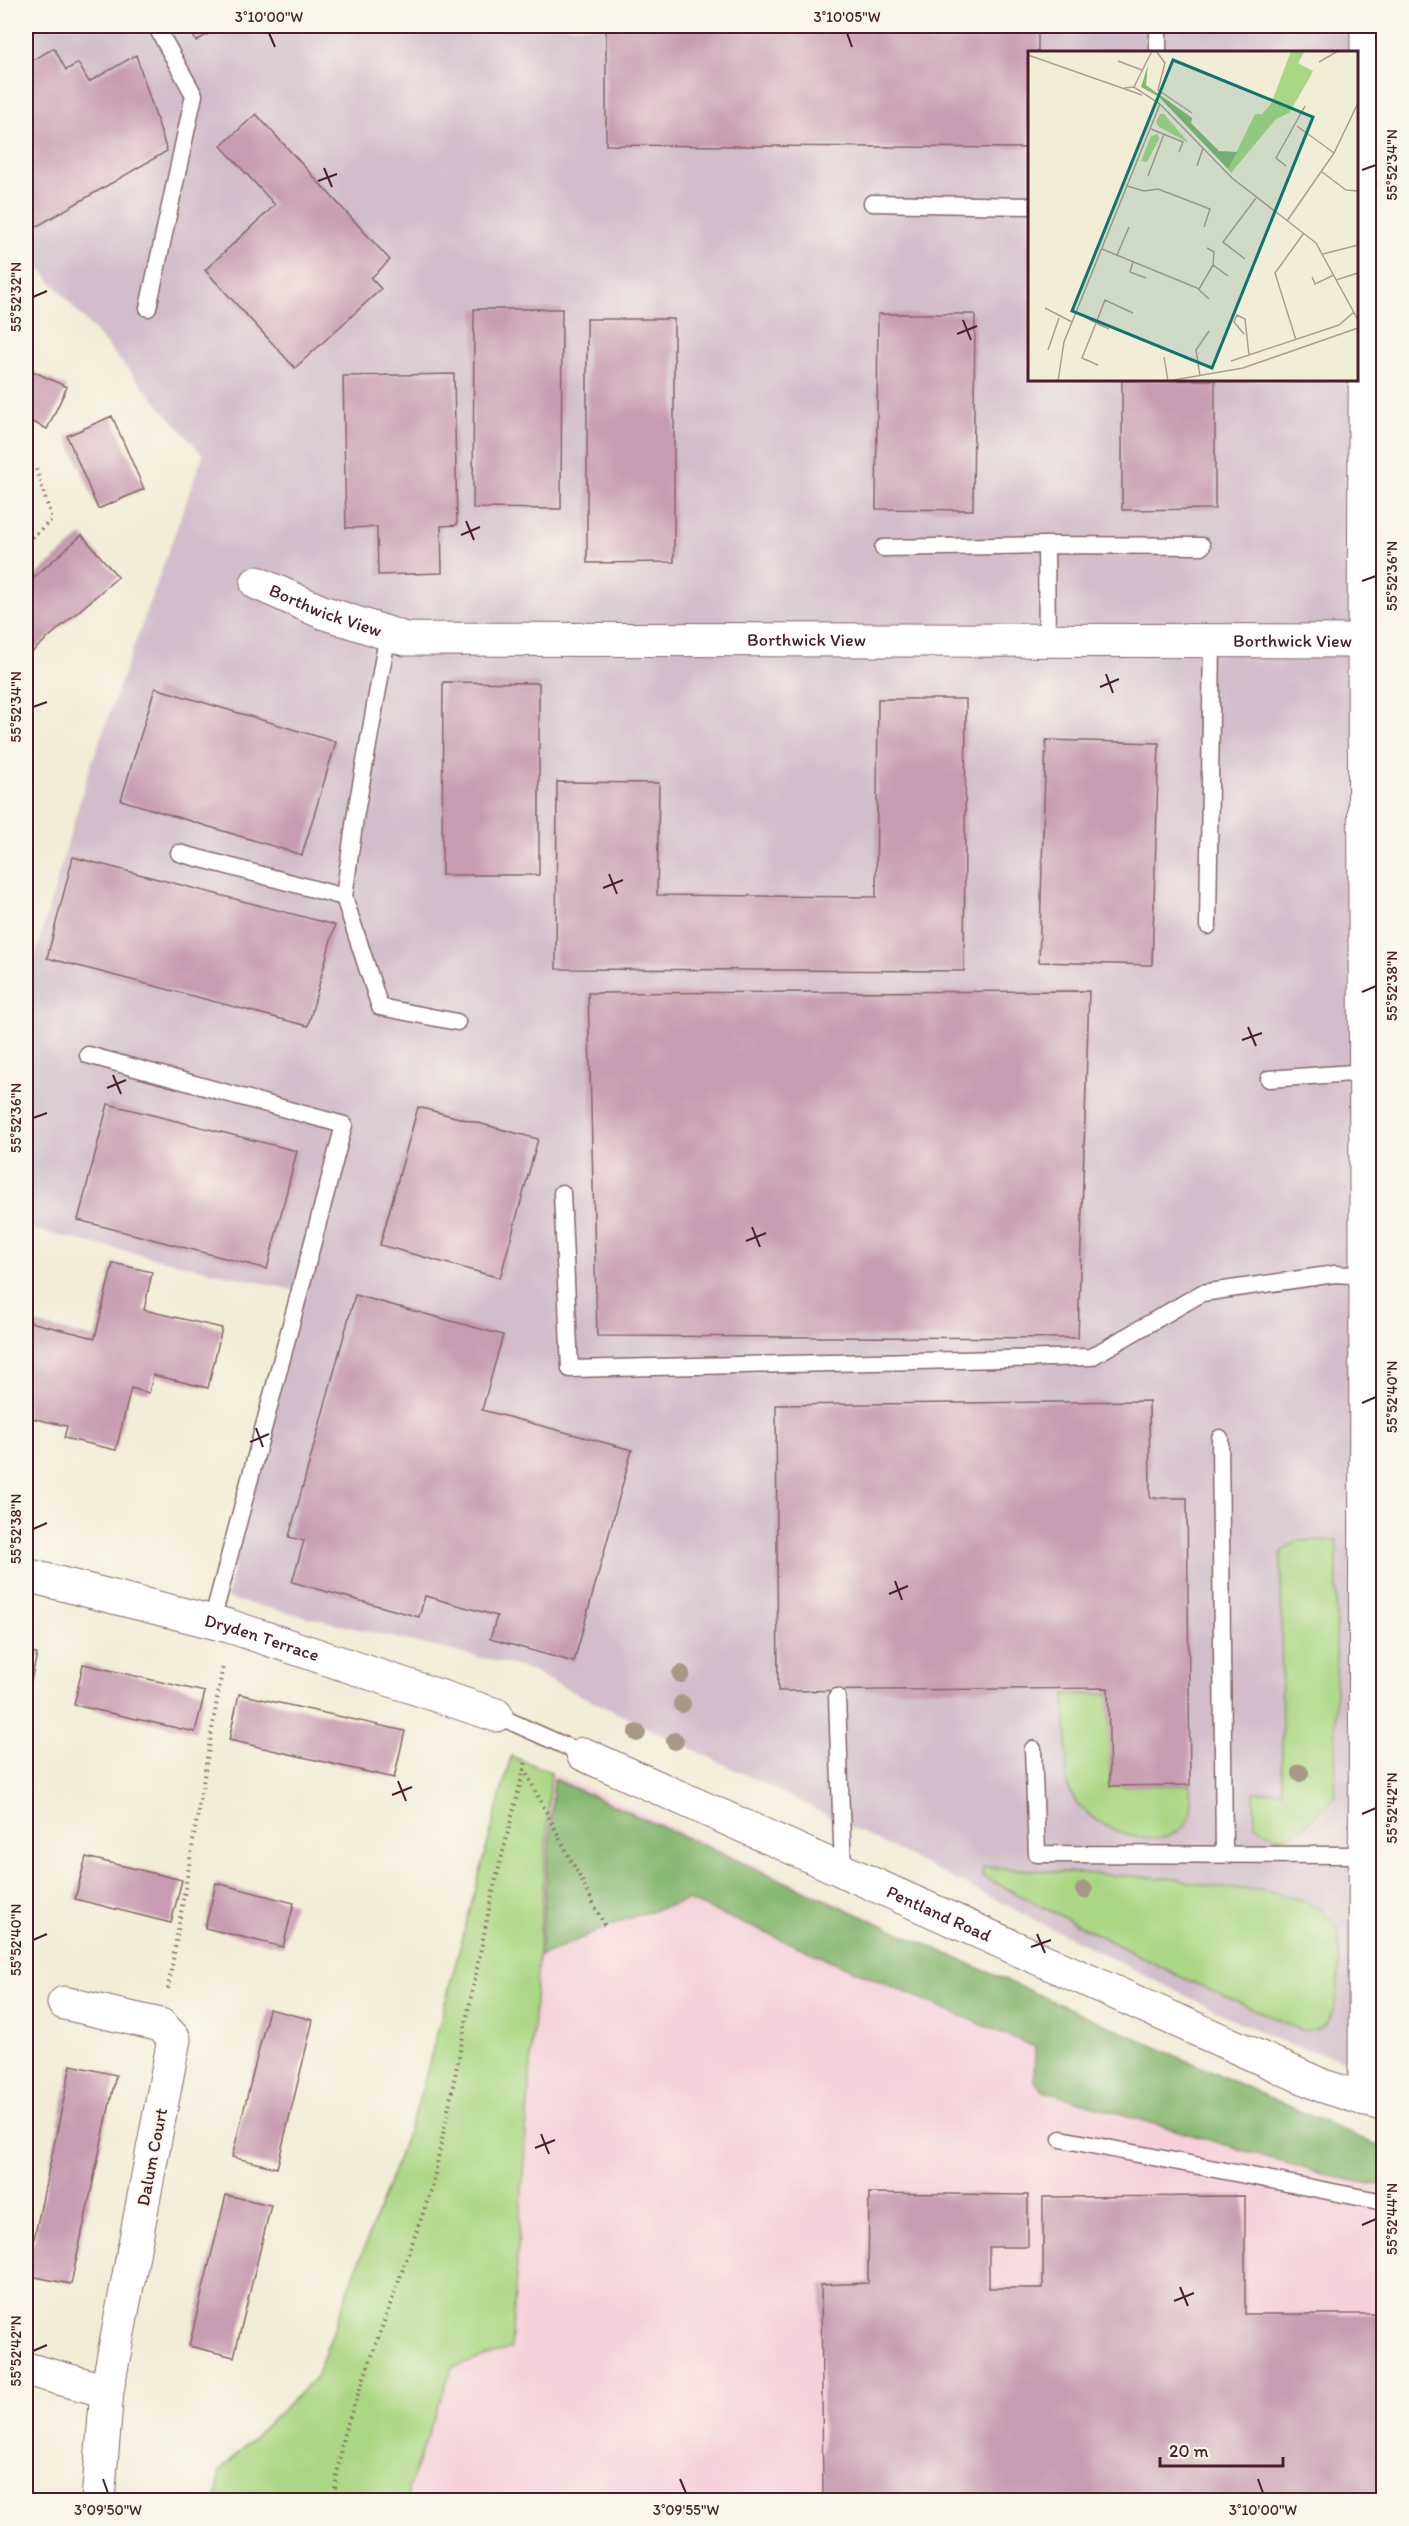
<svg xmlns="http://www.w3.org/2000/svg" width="1409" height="2526" font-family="Itim,sans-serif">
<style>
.built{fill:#f5cfda}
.industrial{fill:#d1bdcb;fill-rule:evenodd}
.green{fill:#aad784;stroke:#7a7b58;stroke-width:1.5}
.forest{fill:#87b872;stroke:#686c4e;stroke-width:1.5}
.building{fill:#c79bb1}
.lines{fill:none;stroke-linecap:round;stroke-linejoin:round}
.lane-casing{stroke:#856767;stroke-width:19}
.street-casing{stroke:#856767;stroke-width:35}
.path{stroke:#856767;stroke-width:4;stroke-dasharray:1.5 4.5;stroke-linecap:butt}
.lane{stroke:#fff;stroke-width:16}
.street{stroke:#fff;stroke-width:33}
.tree{fill:#a69a87}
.ticks{fill:none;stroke:#4a1f2b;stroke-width:2}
.labels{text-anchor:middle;stroke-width:4.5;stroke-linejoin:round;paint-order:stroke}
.street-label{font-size:18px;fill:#4a1f2b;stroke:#fbf7ec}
.inset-road{fill:none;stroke:#af9b92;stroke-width:1.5}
.view{fill:#0f766e;fill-opacity:0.15;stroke:#0f766e;stroke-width:3}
.inset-edge{fill:none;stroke:#4a1f2b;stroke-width:3}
.neatline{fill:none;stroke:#4a1f2b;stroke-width:2}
.ticks-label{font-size:15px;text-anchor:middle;fill:#4a1f2b}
</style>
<rect width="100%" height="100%" fill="#fbf7ec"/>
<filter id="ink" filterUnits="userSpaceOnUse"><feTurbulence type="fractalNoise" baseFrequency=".0167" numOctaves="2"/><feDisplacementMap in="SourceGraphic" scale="12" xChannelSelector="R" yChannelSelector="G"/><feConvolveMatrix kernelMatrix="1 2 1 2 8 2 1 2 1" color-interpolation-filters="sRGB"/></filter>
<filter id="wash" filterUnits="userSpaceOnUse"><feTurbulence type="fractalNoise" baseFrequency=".008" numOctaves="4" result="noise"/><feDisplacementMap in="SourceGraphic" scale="24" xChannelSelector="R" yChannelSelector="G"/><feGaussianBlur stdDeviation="1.35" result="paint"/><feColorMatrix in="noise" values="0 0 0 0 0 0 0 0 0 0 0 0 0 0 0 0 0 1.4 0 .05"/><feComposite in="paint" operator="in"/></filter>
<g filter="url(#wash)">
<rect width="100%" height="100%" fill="#f2edd7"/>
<path class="built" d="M551,1772L1383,2152V2500H408L407,2489L452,2368L511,2348Z"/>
<path class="industrial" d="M26,26H1383V2072L1282,2042L1222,2014L777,1790L524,1668L226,1598L301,1292L26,1228V987L88,773L203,455L26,253ZM1030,52H1356V380H1030Z"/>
<path class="green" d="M1337,1540L1335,1796C1323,1807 1298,1837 1281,1837C1271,1837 1263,1830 1255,1824L1254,1792L1282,1791L1281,1553L1295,1541Z
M1109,1694L1110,1786L1190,1785C1190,1794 1193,1809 1190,1817C1166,1864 1082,1826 1068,1787C1065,1779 1067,1768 1067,1760C1067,1738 1066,1717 1065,1695Z
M511,1756L551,1772L511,2348L452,2368L408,2489V2500H216L220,2471L316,2377L419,2101Z
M983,1867L1177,1879L1213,1887L1261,1890L1302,1900L1322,1910L1339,1930C1338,1955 1346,2022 1315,2030C1311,2031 1305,2030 1301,2030L1181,1977L982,1876Z"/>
<path class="forest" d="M554,1779L1383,2148V2186L1330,2176L1044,2091L1034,2081L1035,2047L688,1900L626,1919L540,1956Z"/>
<g id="blocks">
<path class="building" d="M188,26H223L196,41Z
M606,26H1038V52H1030V148L606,145Z
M54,48L66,70L78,63L89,82L136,55L167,151L34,228L26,213V64Z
M256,114L390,260L371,278L381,289L295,368L205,270L275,205L221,146Z
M474,309H562L561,509L473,508Z
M878,314H975L973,510L876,509Z
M587,319H674V562L587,563Z
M26,368L67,387L47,429L26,419Z
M454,374L457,525L441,526L442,573L378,575L377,527L346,528L343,376Z
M1122,380H1215V509L1122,510Z
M112,416L144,489L98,509L67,436Z
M82,535L118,577L26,657V584Z
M443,682L539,683V875H442Z
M155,688L336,742L302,855L121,800Z
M878,699H966L964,971L556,969L557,782L659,783L657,895L876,897Z
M1046,740L1159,743L1152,965L1039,962Z
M73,857L335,925L308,1026L47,958Z
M1089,991L1078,1338L597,1336L588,993Z
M108,1104L297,1151L267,1269L78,1220Z
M418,1107L538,1139L500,1278L380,1245Z
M113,1263L152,1272L144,1310L222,1328L208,1388L153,1375L149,1393L131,1388L116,1450L64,1438L67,1426L26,1417V1321L95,1338Z
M355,1295L503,1335L482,1410L632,1450L574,1662L490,1639L497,1616L425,1596L419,1617L292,1582L304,1541L289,1537Z
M1149,1401L1150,1498H1187L1190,1785L1110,1786L1108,1688L778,1691L776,1405Z
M26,1652L37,1654L26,1703Z
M83,1664L205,1692L195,1732L74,1705Z
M239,1694L405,1731L394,1778L229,1740Z
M86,1857L182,1880L171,1923L75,1899Z
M216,1883L294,1903L283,1947L205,1928Z
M269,2009L313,2020L277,2168L232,2157Z
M71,2065L116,2075L71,2284L30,2276L26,2294V2243L33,2244Z
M869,2193L1028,2195V2247H989V2288H1043V2197L1245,2196V2314H1384V2500H823L821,2285L868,2283Z
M226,2195L271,2205L234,2357L189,2346Z"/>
</g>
</g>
<g filter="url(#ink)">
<use href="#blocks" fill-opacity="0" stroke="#856767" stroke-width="1.5"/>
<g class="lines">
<defs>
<path id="lane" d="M1158,26V52
M872,203L1030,206
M148,308L194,95L156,26
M1046,545L1202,546
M883,548L1046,545L1047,640
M388,633L355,818L344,897L380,1007L457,1022
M179,853L344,897
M1208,926L1212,640
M88,1055L344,1125L212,1621
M1269,1079L1366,1072
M562,1193L570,1369L1091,1357L1202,1293L1335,1274L1366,1276
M1220,1438L1224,1854
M837,1697L843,1870
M496,1715L583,1754
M1033,1749L1037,1854L1365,1855
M1061,2139L1384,2202"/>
<g id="street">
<path id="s1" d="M257,583L322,612L405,639L1364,641"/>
<path id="s2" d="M26,1575L229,1626L496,1715"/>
<path id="s3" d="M583,1754L1323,2086L1384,2105"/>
<path d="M64,2003L161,2025L174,2039L107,2391L98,2500"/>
<path d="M1365,2100L1366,1187L1364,641L1367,26"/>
<path d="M26,2369L107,2391"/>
</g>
</defs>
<use href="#lane" class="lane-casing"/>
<use href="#street" class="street-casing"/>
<path class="path" d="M26,463L36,469L52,519L26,543
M524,1769L606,1928
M168,1989L223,1665
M333,2500L343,2436L432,2188L492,1895L526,1761"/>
<use href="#lane" class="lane"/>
<use href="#street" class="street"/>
</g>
<g class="tree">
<circle cx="681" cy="1674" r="9"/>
<circle cx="682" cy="1704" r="9"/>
<circle cx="637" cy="1733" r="9"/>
<circle cx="675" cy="1741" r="9"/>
<circle cx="1300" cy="1773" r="9"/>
<circle cx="1084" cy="1890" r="9"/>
</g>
</g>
<path class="ticks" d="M269,33L275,47M847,33L852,47M324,168L332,187M1362,170L1376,165M318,181L337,174M33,297L47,291M963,320L971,340M957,334L977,326M466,521L474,540M461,535L480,527M1362,581L1376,576M1106,674L1113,693M1100,687L1119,679M33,707L47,702M609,874L617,894M603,888L623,880M1362,992L1376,986M1248,1027L1256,1046M1242,1040L1262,1033M113,1075L121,1094M107,1088L126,1080M33,1118L47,1113M752,1227L760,1247M746,1241L766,1233M1362,1403L1376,1397M256,1428L263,1447M250,1442L269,1434M33,1529L47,1523M895,1581L902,1600M889,1594L908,1586M398,1781L406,1801M392,1795L412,1787M1362,1814L1376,1808M1037,1934L1045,1953M33,1940L47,1934M1031,1947L1051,1940M541,2134L549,2154M535,2148L555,2140M1362,2225L1376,2219M1180,2287L1188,2306M1174,2301L1194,2293M33,2351L47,2345M103,2479L108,2493M680,2479L686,2493M1258,2479L1263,2493"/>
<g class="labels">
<g class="street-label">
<text dy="6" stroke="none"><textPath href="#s1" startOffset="74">Borthwick View</textPath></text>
<text dy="6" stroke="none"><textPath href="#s1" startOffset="560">Borthwick View</textPath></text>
<text dy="6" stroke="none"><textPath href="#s1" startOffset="1046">Borthwick View</textPath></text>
<text dy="6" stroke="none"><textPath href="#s2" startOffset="244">Dryden Terrace</textPath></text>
<text dy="6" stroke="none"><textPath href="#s3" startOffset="390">Pentland Road</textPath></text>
<text transform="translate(152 2157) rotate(-79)" y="6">Dalum Court</text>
</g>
</g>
<g transform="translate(1028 51)">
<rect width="330" height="330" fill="#f2edd7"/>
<path d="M263,0H277L270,12L285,20L281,28L261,62L248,68L203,122L200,118L227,63H234L243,53ZM132,63H136L161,92L131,76L128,71ZM130,83L131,88L119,111L113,110L123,85Z" fill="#aad784"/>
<path d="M120,14L118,34L164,67L163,72L191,100L209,101L200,118L131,46L113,36Z" fill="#87b872"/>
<path class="inset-road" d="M128,0L137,12L130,39L164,62M0,4L114,44M90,10L114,19M291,11L310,0M106,36L124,0M96,37L106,36L132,53L204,127L288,192L330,269M269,75L306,102M123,78L155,91L151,101M169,115L175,97M258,115L248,107L277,55M294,121L318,139L330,140M120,125L136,83M99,135L116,140L130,138L182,158L176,176M259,170L306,102L330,52M74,198L169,237L181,248M295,203L330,194M89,204L101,176M217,208L195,191L228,147M105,211L102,221L118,227M185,214L200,225M284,226L287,233L306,224M308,229L330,222M171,238L185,214L186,201L179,197M17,257L44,271M48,261L68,272L54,307L70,314M81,278L68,272L77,249L105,262M216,283L206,271L209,264L217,268L221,304M268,289L247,222L276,182M20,299L31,267M136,306L140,330M203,310L311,274L326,261M172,325L168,299L181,280M30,330L36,291L132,53M140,330L215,317L330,277"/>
<path class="view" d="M145,9L285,66L184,317L44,260Z"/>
<rect width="330" height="330" class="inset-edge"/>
</g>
<rect width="1409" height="2526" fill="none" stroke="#fbf7ec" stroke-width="66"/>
<path d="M1160 2457v9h123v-9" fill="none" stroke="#4a1f2b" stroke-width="3"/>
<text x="1169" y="2457" font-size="18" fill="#4a1f2b" stroke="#fbf7ec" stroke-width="4.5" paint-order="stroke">20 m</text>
<rect x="33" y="33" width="1343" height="2460" class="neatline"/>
<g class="ticks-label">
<text x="269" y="22">3°10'00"W</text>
<text x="847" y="22">3°10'05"W</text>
<text transform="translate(1392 165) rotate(-90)" y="5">55°52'34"N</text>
<text transform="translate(16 297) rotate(-90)" y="5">55°52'32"N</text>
<text transform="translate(1392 576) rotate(-90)" y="5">55°52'36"N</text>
<text transform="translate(16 707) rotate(-90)" y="5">55°52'34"N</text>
<text transform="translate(1392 986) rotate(-90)" y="5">55°52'38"N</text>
<text transform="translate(16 1118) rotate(-90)" y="5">55°52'36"N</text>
<text transform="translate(1392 1397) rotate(-90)" y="5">55°52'40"N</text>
<text transform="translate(16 1529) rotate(-90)" y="5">55°52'38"N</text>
<text transform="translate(1392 1808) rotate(-90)" y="5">55°52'42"N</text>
<text transform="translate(16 1940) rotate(-90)" y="5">55°52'40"N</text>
<text transform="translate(1392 2219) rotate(-90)" y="5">55°52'44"N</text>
<text transform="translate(16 2351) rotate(-90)" y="5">55°52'42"N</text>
<text x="108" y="2515">3°09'50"W</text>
<text x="686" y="2515">3°09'55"W</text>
<text x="1263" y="2515">3°10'00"W</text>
</g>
</svg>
